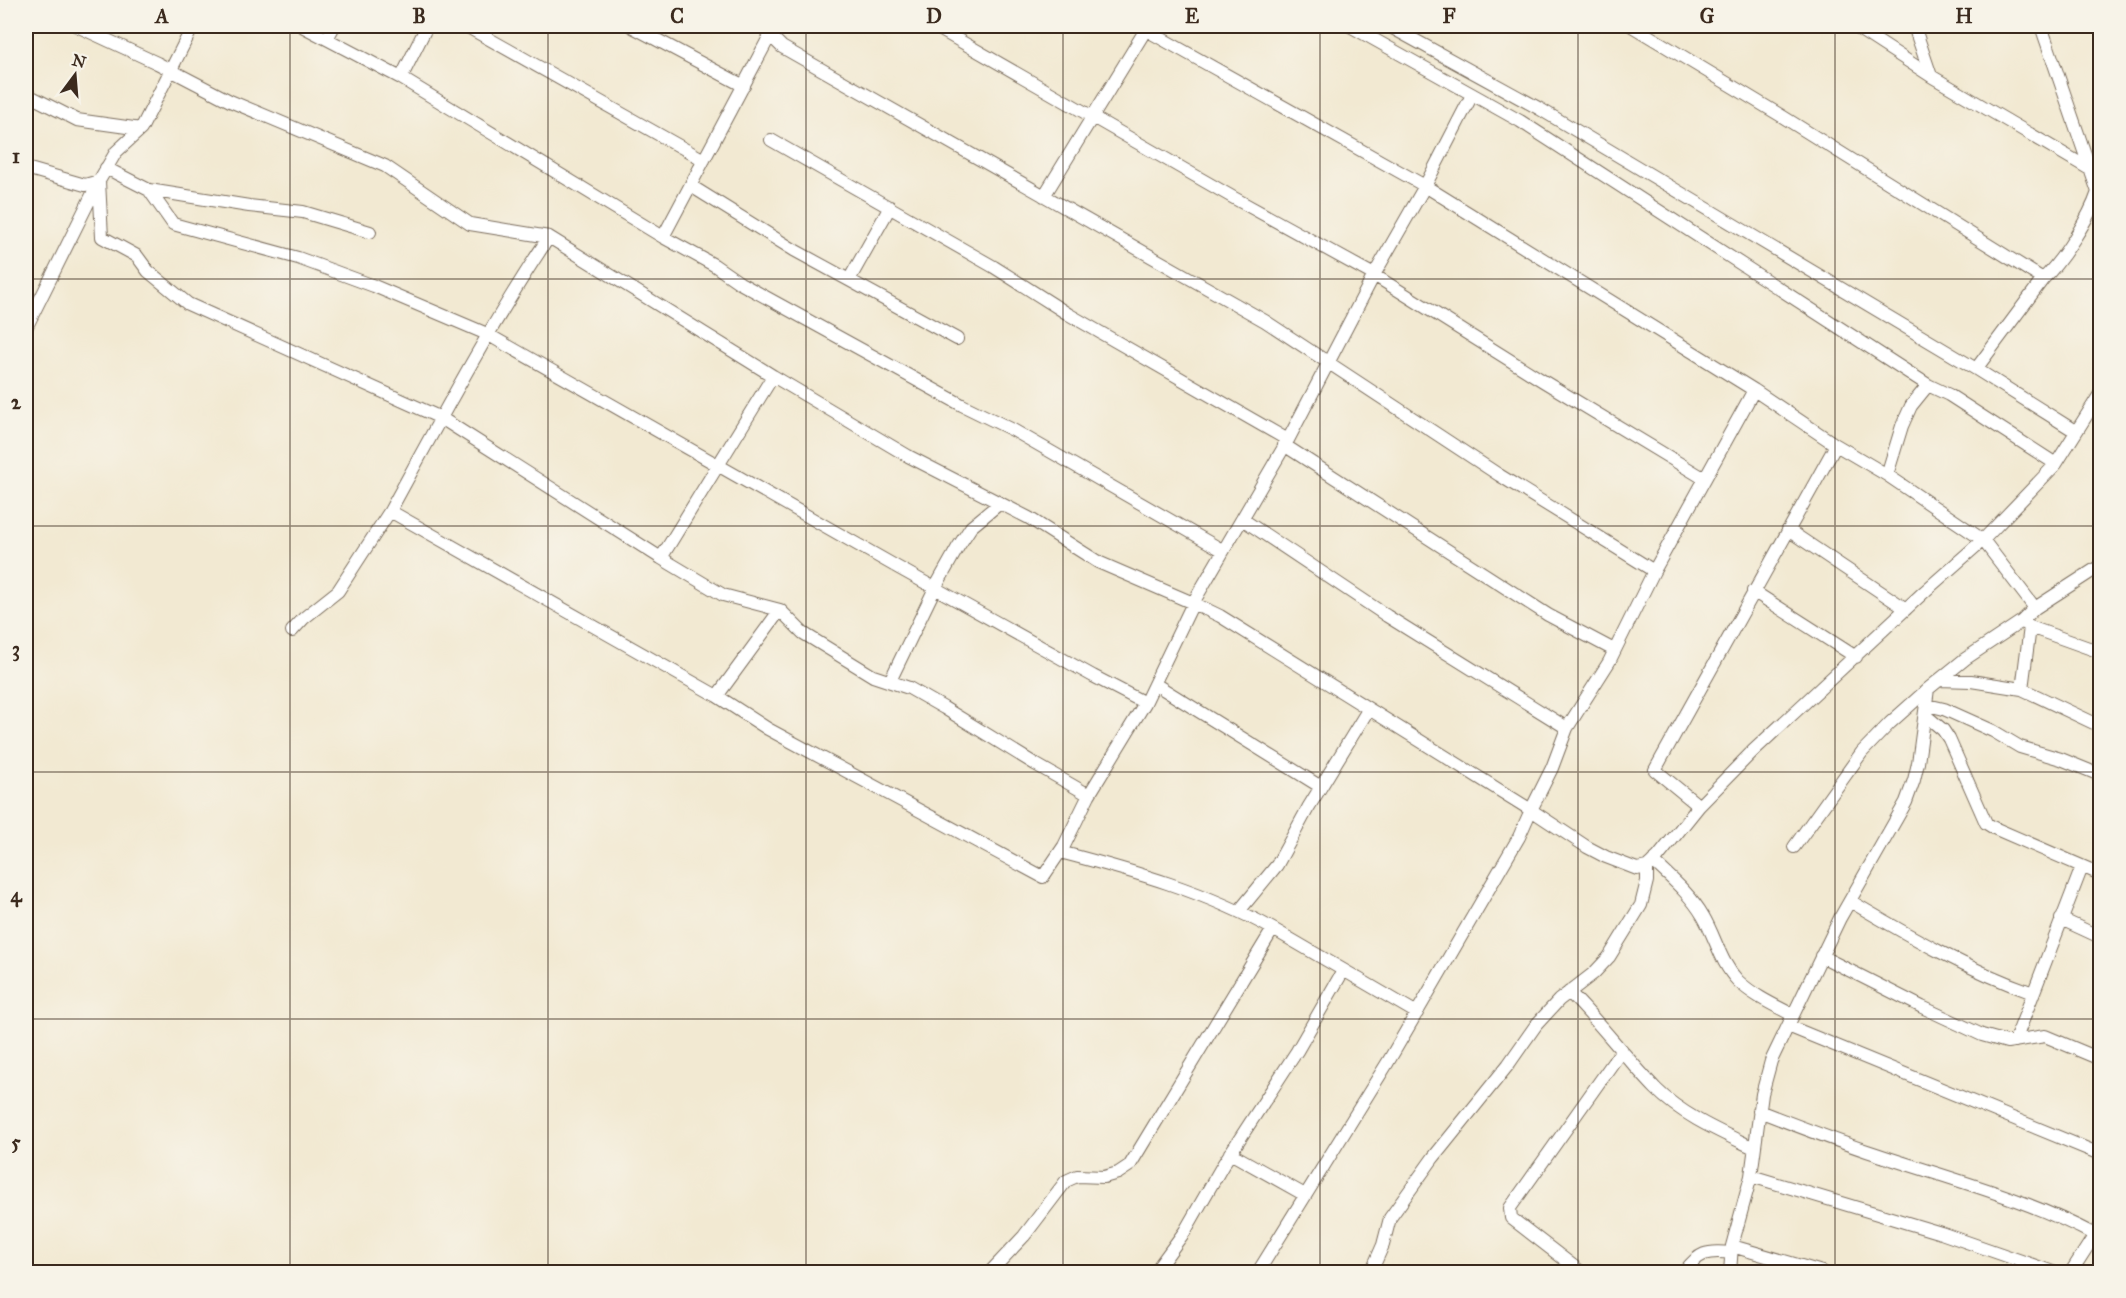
<svg xmlns="http://www.w3.org/2000/svg" width="2126" height="1298" font-family="'IM FELL Great Primer',serif">
<style>
.lines{fill:none;stroke-linecap:round;stroke-linejoin:round}
.street-casing{stroke:#7b6d5d;stroke-width:14}
.street{stroke:#fff;stroke-width:12}
.grid{fill:none;stroke:#3b2a1e;stroke-width:1.5;stroke-opacity:0.55}
.neatline{fill:none;stroke:#3b2a1e;stroke-width:2}
.grid-label{font-size:20px;text-anchor:middle;font-weight:bold;fill:#3b2a1e}
</style>
<rect width="100%" height="100%" fill="#f7f3e8"/>
<filter id="ink" filterUnits="userSpaceOnUse"><feTurbulence type="fractalNoise" baseFrequency=".0167" numOctaves="2"/><feDisplacementMap in="SourceGraphic" scale="12" xChannelSelector="R" yChannelSelector="G"/><feConvolveMatrix kernelMatrix="1 2 1 2 8 2 1 2 1" color-interpolation-filters="sRGB"/></filter>
<filter id="wash" filterUnits="userSpaceOnUse"><feTurbulence type="fractalNoise" baseFrequency=".008" numOctaves="4" result="noise"/><feDisplacementMap in="SourceGraphic" scale="24" xChannelSelector="R" yChannelSelector="G"/><feGaussianBlur stdDeviation="1.35" result="paint"/><feColorMatrix in="noise" values="0 0 0 0 0 0 0 0 0 0 0 0 0 0 0 0 0 1.4 0 .05"/><feComposite in="paint" operator="in"/></filter>
<g filter="url(#wash)">
<rect width="100%" height="100%" fill="#f2e9d2"/>
</g>
<g filter="url(#ink)">
<g class="lines">
<defs>
<path id="street" d="M77,26L157,63L230,101L385,166L470,224L549,237L773,376L661,558
M302,26L401,78L663,237L775,26
M466,26L704,160
M631,26L744,86
M934,26L1234,198L1374,275L1543,381L1705,479
M1139,26L1425,186L1754,390L1836,445L1887,475L1983,540L2035,608
M1350,26L1520,121L1928,385L1949,395L2056,464
M1389,26L1540,109L1976,369L2075,431
M1632,26L1780,115L2043,279
M1854,26L1931,76L2093,171
M1914,26L1931,76
M770,35L782,47L1265,321L1499,475L1654,571
M327,39L334,26
M401,78L427,26
M26,94L77,120L141,129
M771,140L994,267L1068,314L1288,440
M26,168L85,185L99,181L102,237L137,256L148,271L188,304L441,418L661,558L723,595L780,610L717,696L390,511C441,418 490,325 549,237
M106,168L149,190L249,206L303,212L370,232
M691,186L794,250L957,339
M149,190L173,224L298,258L374,286L487,334L897,567L1093,676L1145,703
M1044,196L1148,26
M663,237L714,265L740,283L962,405L1013,430L1222,550
M849,280L890,207
M26,328L99,181L116,152L141,129L193,26
M1976,369L2043,279C2062,261 2090,217 2098,192L2041,26
M773,376L908,456L1029,518L1098,562L1193,603L1220,616L1531,810L1519,837L1388,1062L1258,1272
M1754,390L1654,571L1609,662L1567,728L1552,768L1531,810L1587,847L1606,857L1637,869L1647,867L1658,857L1699,806L1753,751L1924,592L1983,540L2056,464L2100,394
M1284,445L1548,615L1614,650
M1887,475L1902,426L1911,406L1928,385
M1242,519L1387,616L1567,728
M1788,530L1906,609
M1753,591L1856,657
M780,610L803,633L873,676L909,688L944,708L1035,764L1089,795
M2030,627L2100,652
M292,631L304,618L338,591L390,511
M1939,680L1971,681L2022,689L2100,726
M890,681L935,588L958,547L971,527L1000,503
M1155,684L1321,787
M2022,689L2030,627L2026,624
M717,696L768,729L1043,877L1064,846L1089,795L1145,703L1193,603L1288,440L1374,275L1425,186L1472,95
M1927,705L1944,709L1993,731L2020,747L2061,759L2100,775
M1925,715L1943,730L1949,739L1986,823L1994,828L2100,874
M1699,806L1655,770L1836,445
M1794,847L1862,752L1890,723L1928,689
M1060,852C1133,871 1207,892 1273,929
M1653,861C1671,878 1691,895 1703,916C1716,938 1720,962 1738,981C1754,996 1774,1005 1793,1015
M1850,901C1909,936 1968,970 2033,993
M1240,910L1277,865L1308,808L1368,710
M2061,919L2100,937
M1821,956L1922,1007L1982,1035L2007,1042L2045,1036L2100,1059
M1569,992C1600,1023 1626,1058 1656,1089C1683,1116 1721,1132 1754,1148
M1788,1026L2100,1154
M2015,1041L2082,867
M1759,1111C1795,1125 1831,1139 1867,1151C1943,1177 2024,1197 2095,1235
M1230,1153L1305,1195
M1751,1176L1941,1233L2053,1272
M1732,1246L1822,1272
M990,1272L1024,1236L1066,1181L1077,1176L1104,1177L1118,1173L1130,1165L1273,929L1417,1013
M1155,1272L1185,1231L1224,1163L1297,1051L1343,971
M1371,1272L1383,1245L1390,1218L1433,1158L1508,1065L1536,1025L1559,1000L1594,973L1609,957L1641,905L1647,881V867
M1581,1272L1511,1218L1510,1208L1622,1050
M1684,1272C1699,1253 1706,1250 1731,1253
M1730,1272L1732,1246L1751,1176L1762,1094L1771,1061L1840,918L1906,802L1914,780L1918,763L1928,689L1965,659L2022,621L2035,608L2100,566
M2071,1272L2100,1227"/>
</defs>
<use href="#street" class="street-casing"/>
<use href="#street" class="street"/>
</g>
</g>
<path class="grid" d="M290,26V1272M548,26V1272M806,26V1272M1063,26V1272M1320,26V1272M1578,26V1272M1835,26V1272M26,279H2100M26,526H2100M26,772H2100M26,1019H2100"/>
<rect width="2126" height="1298" fill="none" stroke="#f7f3e8" stroke-width="66"/>
<g transform="translate(75 75) rotate(16)" stroke="#f7f3e8" stroke-width="4.5" paint-order="stroke">
<path d="M0-4.5L10 22L0 15L-10 22Z" fill="#3b2a1e"/>
<text y="-9" font-size="16" font-weight="bold" text-anchor="middle" fill="#3b2a1e">N</text>
</g>
<rect x="33" y="33" width="2060" height="1232" class="neatline"/>
<g class="grid-label">
<text x="162" y="23">A</text>
<text x="419" y="23">B</text>
<text x="677" y="23">C</text>
<text x="934" y="23">D</text>
<text x="1192" y="23">E</text>
<text x="1449" y="23">F</text>
<text x="1707" y="23">G</text>
<text x="1964" y="23">H</text>
<text x="16" y="163">1</text>
<text x="16" y="409">2</text>
<text x="16" y="656">3</text>
<text x="16" y="902">4</text>
<text x="16" y="1149">5</text>
</g>
</svg>
